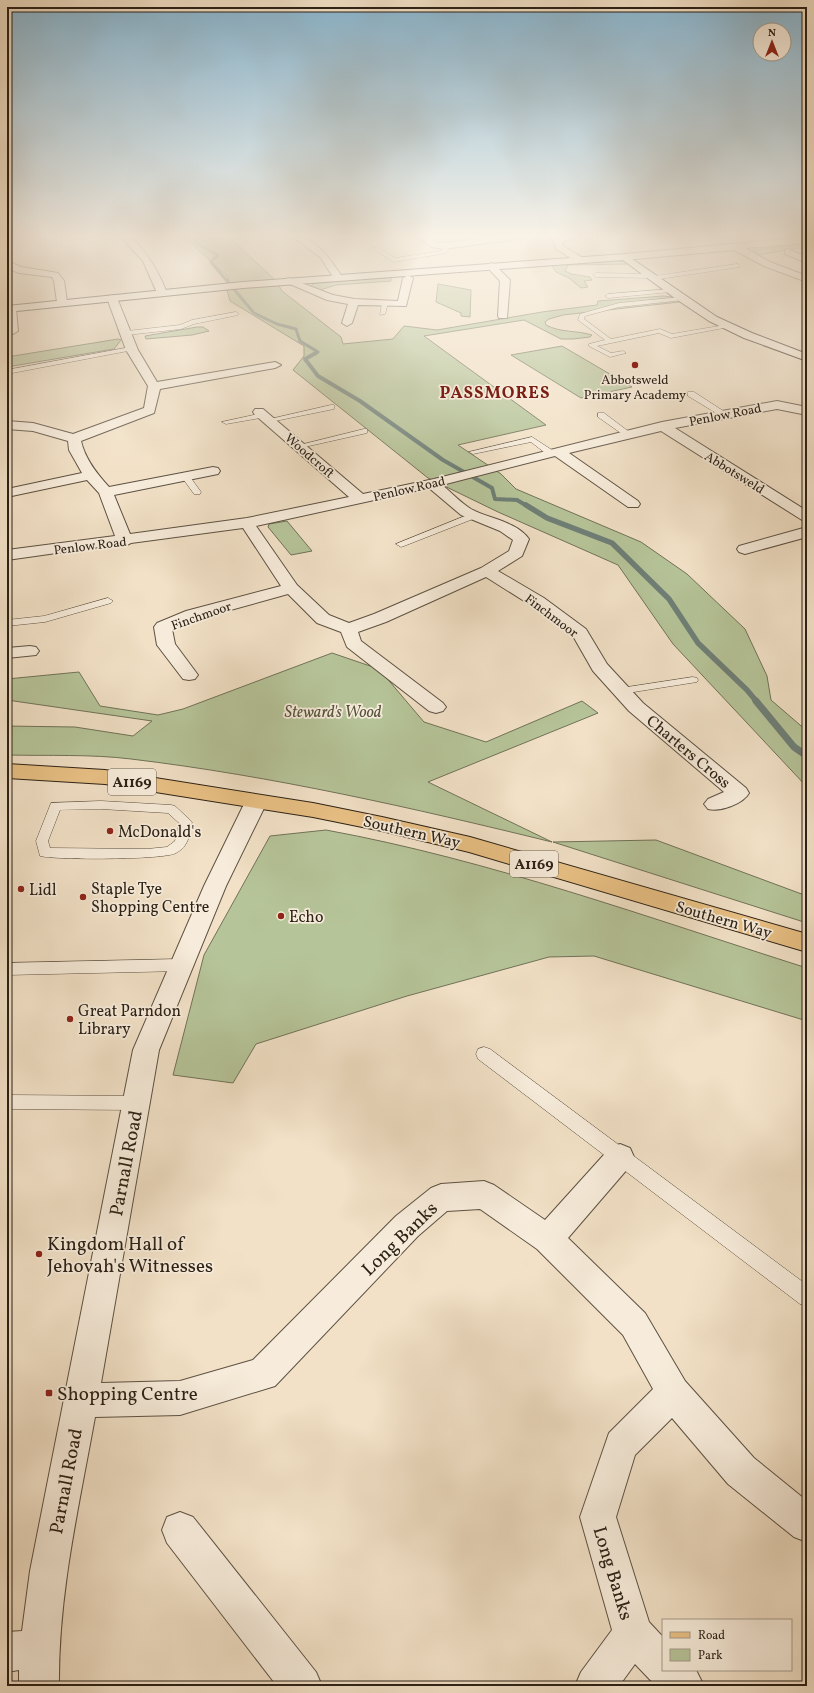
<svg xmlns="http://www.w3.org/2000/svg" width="814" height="1693" font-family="Vollkorn,serif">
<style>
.green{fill:#b6c499;stroke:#707258}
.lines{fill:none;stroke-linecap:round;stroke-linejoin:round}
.stream-far3{stroke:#6e7f77;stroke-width:3}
.stream-far2{stroke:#6e7f77;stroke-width:4}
.stream-far1{stroke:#6e7f77;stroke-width:5.5}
.stream{stroke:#6e7f77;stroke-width:7}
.lane-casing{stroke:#5d5142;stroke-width:1}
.street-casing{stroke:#5d5142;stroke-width:2}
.secondary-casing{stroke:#2b2116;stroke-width:2}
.primary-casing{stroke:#2b2116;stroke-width:2}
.lane{fill:#f7ecdb;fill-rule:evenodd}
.street{fill:#f7ecdb;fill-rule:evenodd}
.secondary{fill:#f7ecdb;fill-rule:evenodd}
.primary{fill:#e9c084;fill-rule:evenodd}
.poi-dot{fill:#8f2418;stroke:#f7ecdb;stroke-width:1.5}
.labels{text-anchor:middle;stroke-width:3.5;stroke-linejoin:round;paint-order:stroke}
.far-poi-label{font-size:13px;fill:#2b2116;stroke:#f7ecdb}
.far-street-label{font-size:13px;fill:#2b2116;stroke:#f7ecdb}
.shield{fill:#f7ecdb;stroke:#685e51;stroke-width:1}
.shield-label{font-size:15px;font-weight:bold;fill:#2b2116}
.park-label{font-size:16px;font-style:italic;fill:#55523d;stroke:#f7ecdb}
.street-label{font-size:16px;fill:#2b2116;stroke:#f7ecdb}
.poi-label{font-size:16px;fill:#2b2116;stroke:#f7ecdb;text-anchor:start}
.far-district-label{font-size:17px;font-weight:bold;letter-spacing:1px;fill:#7a1f14;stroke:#f7ecdb}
.near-street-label{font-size:19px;fill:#2b2116;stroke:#f7ecdb}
.near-poi-label{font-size:19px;fill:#2b2116;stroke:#f7ecdb;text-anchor:start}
</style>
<rect width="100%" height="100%" fill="#f2e1c7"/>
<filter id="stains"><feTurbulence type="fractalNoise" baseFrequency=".005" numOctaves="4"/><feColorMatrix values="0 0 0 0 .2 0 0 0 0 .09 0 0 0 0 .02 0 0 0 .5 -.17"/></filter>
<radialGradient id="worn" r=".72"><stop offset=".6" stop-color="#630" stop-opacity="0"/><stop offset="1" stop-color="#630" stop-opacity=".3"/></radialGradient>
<path class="green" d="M182,235H227L276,281L231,285L227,276Z
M807,243V251L799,248L759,255L753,250Z
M607,260L629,262L632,264L568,265L565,271L571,274L590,277L592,280L584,281L588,287L581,288L569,278L556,272L552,265Z
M391,277V281L336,285L320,290L310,287L314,283Z
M438,284L471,290L470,317L461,316V313L436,302Z
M249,286H279L282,291L341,337L343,344L393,339L404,326L437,330L542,312L597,305L598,301L663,296L673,297L679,302L563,315L549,319L545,322L546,325C561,333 576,330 592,335L590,337L573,339H561L524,320L424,336L546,425L458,445L501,474L516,489L641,542L687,574L745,629L767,676L771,700L807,731V787L673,644L618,565L498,512L428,478L293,370L304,356V346L230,301L227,290Z
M197,327H203L209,331L192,335L146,339L145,336Z
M118,339L121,340L114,349L7,367V357Z
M562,346L632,387L581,398L511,355Z
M287,521L312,551L291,555L268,527L269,524Z
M332,653L379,669L424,722L486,742L582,701L598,713L428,782L552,842C413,808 273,776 131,759C91,754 48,756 7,755V726L75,727L133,736L152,721L7,700V679L79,672L100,706L158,715L183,709Z
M326,830C490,860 649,918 807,968V1021L594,956L549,957L407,996L256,1044L233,1083L173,1075L204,955L270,836Z
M656,840L807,896V923L553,842Z"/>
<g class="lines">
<path class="stream-far3" d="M191,235L197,237L196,243L218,255L211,262L254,313L277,324L296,329L300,341L318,352L314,354"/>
<path class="stream-far2" d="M316,353L305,359L318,376L360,401L443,460L492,488L495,499L517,500L527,506"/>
<path class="stream-far1" d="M526,505L547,518L612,543L669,599L698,643L747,690L757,702"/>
<path class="stream" d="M756,701L794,747L807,756"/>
<defs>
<path id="lane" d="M18,235H40L7,240V236Z
M54,235H60L62,245H58Z
M651,235H658L666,239L663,241Z
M444,244L449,249L446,253L394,262L372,248L377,247L395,258L442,251L441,246Z
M738,264L740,267L653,280L650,278L596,277L593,275L596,273L651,274L654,276Z
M672,289V291L670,292L608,298L605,296L608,294Z
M682,297L684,298V300L619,307L585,316L584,319L611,339L660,329L672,334L731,324L734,326L671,338L659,333L597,346L611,353L623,351L626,353L610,357L589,346V344L605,340L578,320L580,314L619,303Z
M385,301L388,303L385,314L380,315L382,303Z
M236,312L238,313V315L194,324L181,329L127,335L124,333L127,331L180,325L192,320Z
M131,347L134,349L133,350L7,374V370Z
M688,392H694L728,414L721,416L688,396Z
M331,405H334V409L270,422L266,420Z
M263,413H266V417L226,424L222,422Z
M598,413H604L632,434L625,436L598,417Z
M364,429H367V433L300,448L296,446Z
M532,437L555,452V456H549L531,442L473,454L469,452Z
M182,474H188L201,492L200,494H194L181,476Z
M475,512L479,515L478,517L404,546L401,547L396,544Z
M108,598L113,601L111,603L45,622L7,626V620L44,616Z
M693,677L697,678L698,680L697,682L621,694L615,691L621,688Z
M101,801L171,805L175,806L192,822C189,836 189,846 176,853C165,860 55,860 40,856L36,841L51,803ZM101,809L168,813L179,823L175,841L167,847L147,849L50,848L48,841L60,810Z
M182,959L187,961L189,965L187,969L182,971L7,975V963Z
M484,1047L490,1049L807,1285V1306L800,1304L478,1059L476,1054L478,1049Z
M7,1095L136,1096L142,1098L144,1103L142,1108L136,1110L7,1109Z"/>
<path id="street" d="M119,235H129C147,252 158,270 167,293L166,295H158L143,261Z
M290,235C315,235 330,259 343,278L341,280H335L320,257Z
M414,235H425L437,243H444L503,235H529L525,238L444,249L432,247Z
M551,235H560V237L588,235L562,242L563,246L583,258V262H577L556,249Z
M807,237V243L745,248L770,262L807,276V282L764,266L734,250L625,260L620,257L625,254Z
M788,249L807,257V263L785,254V250Z
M7,261L21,267L58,273L64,281L67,302L66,304L62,305L57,302L54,281L52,277L19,273L7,268Z
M491,263L494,264L510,280L507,318H499L498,316L500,281L486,266Z
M408,275L413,278L406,306L358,305L352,323L347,326L342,323L348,304L327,300L283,281L288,278L291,279L333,295L354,299L398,301L403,278Z
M112,295L117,298L138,350L157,382L275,362L281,365L275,368L160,389L154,413L81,441C85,459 97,474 109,487L213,467L218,468L220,471L218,474L213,475L114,495L130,534L247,518L349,497L255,415L253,412L255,409H263L363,494L434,479L662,422L777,401L807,407V415L777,409L675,428L807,511V521L802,520L661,431L569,453L638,501L640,504L638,507H628L555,456L442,485C452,493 461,503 471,509C489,519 516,521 529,539L522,556L498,571L544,598L586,629L607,664L643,703L746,788L749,793C743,804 720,812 708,809L704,804L708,799L724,792L629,711L593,671L573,636L532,606L486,577L386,622L358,632L361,641L443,703L446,707L443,711L436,713L429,711L347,647L341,632L317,623L288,594L198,619L172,629L175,644L198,675L195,679L189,680L183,679L157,645L154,627L157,623L186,611L281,586L243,528L131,543L125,546L120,544L7,560V550L115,536L99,493L87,480L7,497V489L82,473L69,450L68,441L33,431L7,429V421L33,423L73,434L144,408L148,386L126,350L107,298ZM429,488L461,515L500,531L513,540L509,551L481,568L374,614L349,623L329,615L297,585L256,526Z
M11,306L16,309L18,331L13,334L8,331L7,307Z
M807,527V537L745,554L739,552L737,549L739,546Z
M30,646L36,647L39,651L36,655L7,658V648Z
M256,795L263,797L267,802L226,886L159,1050L101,1383L180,1381L253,1360L396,1216L431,1188L441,1184L484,1181L494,1185L545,1220L610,1148L620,1144L630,1148L634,1157L630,1166L568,1238L645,1313L685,1381L754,1458L807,1501V1542L794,1537L728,1484L672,1418L635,1455L616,1517L649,1622L663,1637V1670H696L704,1686H656L635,1664L619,1686H575L581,1672L612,1630L580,1517L609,1433L653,1389L623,1335L537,1249L480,1209L447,1211L418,1236L275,1386L180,1415L95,1417C79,1506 58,1595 59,1686H19V1670L7,1672V1632L22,1631L30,1571L133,1050L204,886L245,802L249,797Z
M180,1512L193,1517L316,1672L322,1686H277L167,1543L162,1530L167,1517Z"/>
<path id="secondary" d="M625,254L717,317L752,333L807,354V361L744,338L709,321L676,299L623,260L243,288L7,312V306L243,282Z"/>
<path id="primary" d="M7,764L105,770L313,803L382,817L470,837L807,934V952L469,852L382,831L313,817L105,784L7,778Z"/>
</defs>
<use href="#lane" class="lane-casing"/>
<use href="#street" class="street-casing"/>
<use href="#secondary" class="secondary-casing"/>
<use href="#primary" class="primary-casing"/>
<use href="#lane" class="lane"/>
<use href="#street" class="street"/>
<use href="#secondary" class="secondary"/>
<use href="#primary" class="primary"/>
</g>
<linearGradient id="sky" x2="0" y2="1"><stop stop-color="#89b8d4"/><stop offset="0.5" stop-color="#f9f2e6"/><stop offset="1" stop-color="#f9f2e6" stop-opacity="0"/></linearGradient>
<rect width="814" height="472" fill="url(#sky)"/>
<g class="poi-dot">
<circle cx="635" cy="365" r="4"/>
<circle cx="110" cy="831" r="4"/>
<circle cx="21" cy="889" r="4"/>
<circle cx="83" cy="897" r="4"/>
<circle cx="281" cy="916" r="4"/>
<circle cx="70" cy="1019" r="4"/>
<circle cx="39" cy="1254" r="4"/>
<rect x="45" y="1389" width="8" height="8" rx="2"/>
</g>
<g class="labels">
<g class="far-poi-label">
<text x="635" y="384">Abbotsweld<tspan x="635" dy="15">Primary Academy</tspan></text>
</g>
<g class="far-street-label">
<text transform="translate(725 414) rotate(-11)" y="5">Penlow Road</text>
<text transform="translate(310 455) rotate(41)" y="5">Woodcroft</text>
<text transform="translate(735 472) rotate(32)" y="5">Abbotsweld</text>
<text transform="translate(409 488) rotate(-13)" y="5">Penlow Road</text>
<text transform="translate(90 545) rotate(-7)" y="5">Penlow Road</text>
<text transform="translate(201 615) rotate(-19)" y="5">Finchmoor</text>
<text transform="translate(552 615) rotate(37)" y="5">Finchmoor</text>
</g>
<g class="shield">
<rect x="108" y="769" width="48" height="26" rx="3"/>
<rect x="510" y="851" width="48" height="26" rx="3"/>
</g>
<g class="shield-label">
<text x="132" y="787">A1169</text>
<text x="534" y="869">A1169</text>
</g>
<g class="park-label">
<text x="333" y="717">Steward's Wood</text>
</g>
<g class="street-label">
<text transform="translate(689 751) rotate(40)" y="6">Charters Cross</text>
<text transform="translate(412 831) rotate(13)" y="6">Southern Way</text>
<text transform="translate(724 919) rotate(16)" y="6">Southern Way</text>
</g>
<g class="poi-label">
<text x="118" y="837">McDonald's</text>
<text x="91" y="894">Staple Tye<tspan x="91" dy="18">Shopping Centre</tspan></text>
<text x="29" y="895">Lidl</text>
<text x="289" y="922">Echo</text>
<text x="78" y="1016">Great Parndon<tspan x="78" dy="18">Library</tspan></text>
</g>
<g class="far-district-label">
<text x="495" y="398">PASSMORES</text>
</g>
<g class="near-street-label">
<text transform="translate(125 1163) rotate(-79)" y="7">Parnall Road</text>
<text transform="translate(399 1238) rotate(-44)" y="7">Long Banks</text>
<text transform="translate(65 1481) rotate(-79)" y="7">Parnall Road</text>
<text transform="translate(614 1573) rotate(73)" y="7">Long Banks</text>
</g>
<g class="near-poi-label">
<text x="47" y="1250">Kingdom Hall of<tspan x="47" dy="22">Jehovah's Witnesses</tspan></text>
<text x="57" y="1400">Shopping Centre</text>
</g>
</g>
<rect width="814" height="1693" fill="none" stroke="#f2e1c7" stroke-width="24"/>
<rect x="8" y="8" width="798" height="1677" fill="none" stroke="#2b2116" stroke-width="2"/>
<rect x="12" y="12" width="790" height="1669" fill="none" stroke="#2b2116"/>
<rect x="662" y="1619" width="130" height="52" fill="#f7ecdb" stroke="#a59b8c"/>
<rect x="670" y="1632" width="20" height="6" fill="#e9c084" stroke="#a59b8c"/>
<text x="698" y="1639" font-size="12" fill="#2b2116">Road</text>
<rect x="670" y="1649" width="20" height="12" fill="#b6c499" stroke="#a59b8c"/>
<text x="698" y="1659" font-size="12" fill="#2b2116">Park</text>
<g transform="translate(772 42)"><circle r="19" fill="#f7ecdb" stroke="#a59b8c"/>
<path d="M0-3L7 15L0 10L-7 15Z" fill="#8f2418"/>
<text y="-6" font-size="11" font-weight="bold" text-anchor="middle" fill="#2b2116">N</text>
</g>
<rect width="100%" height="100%" filter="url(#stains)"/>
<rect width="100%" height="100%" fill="url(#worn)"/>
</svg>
